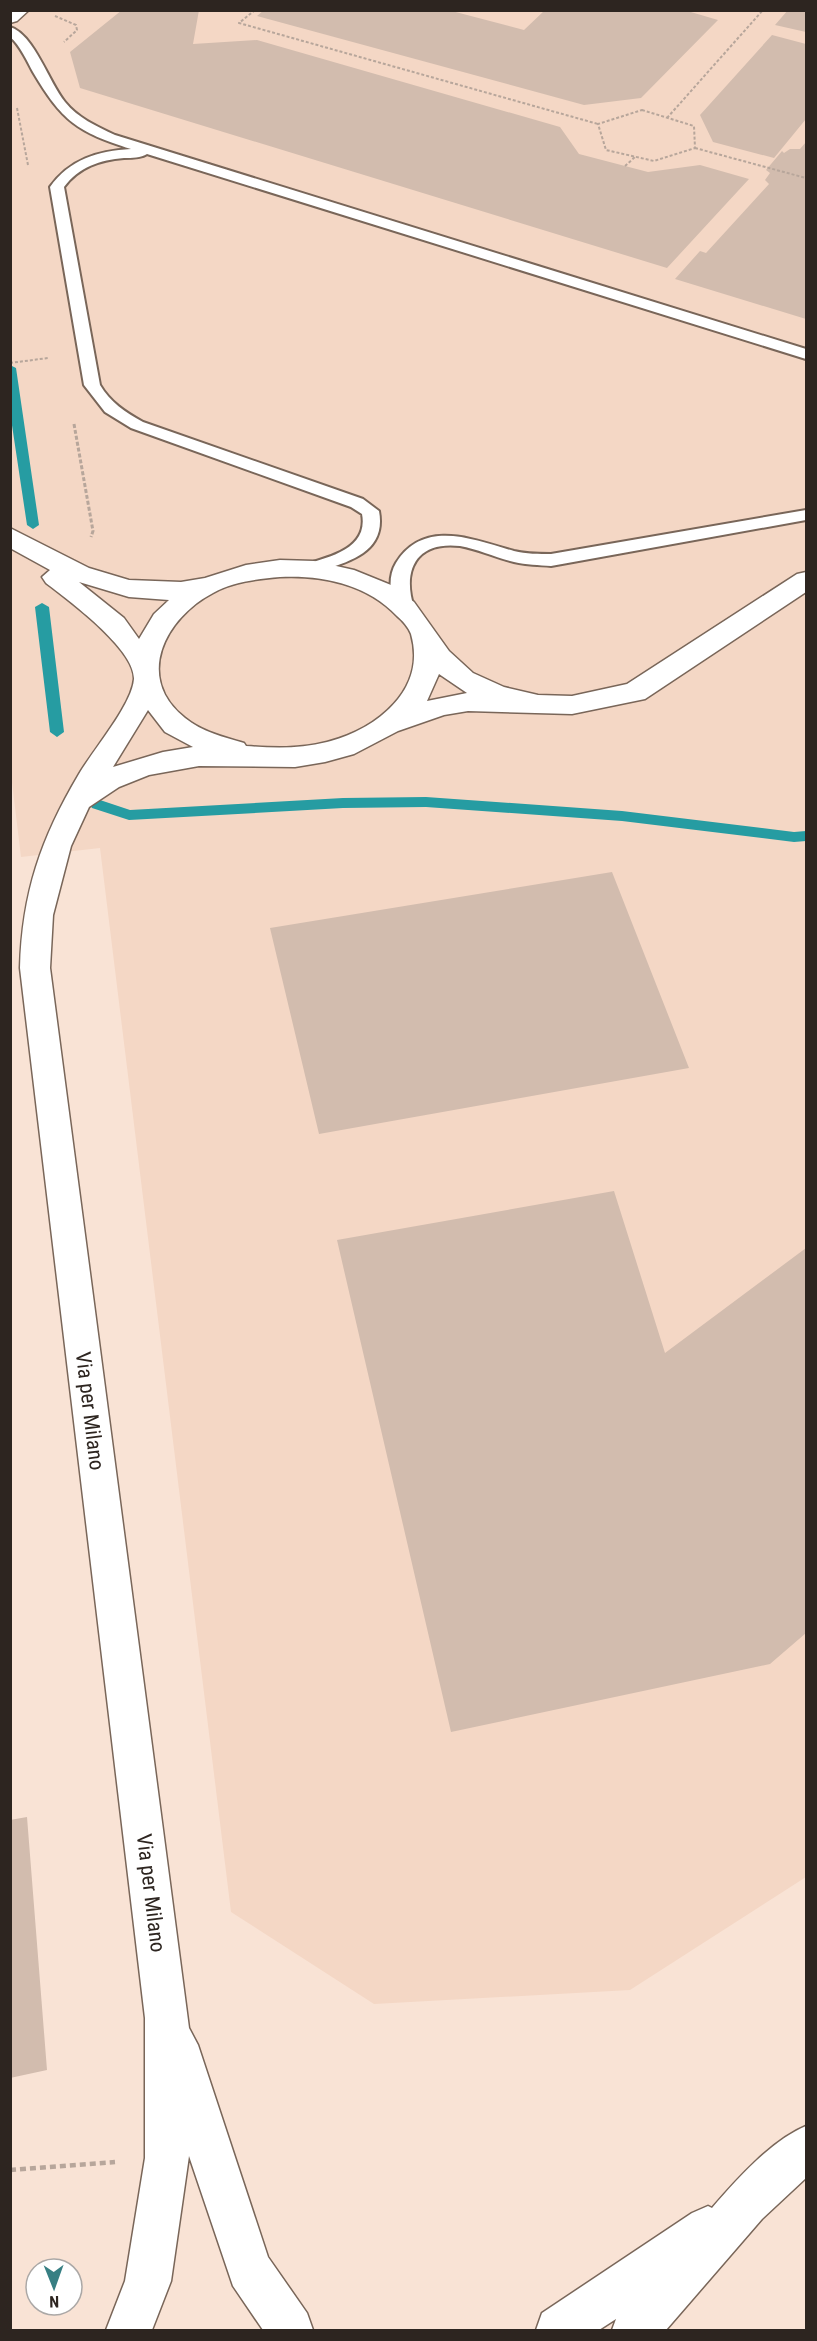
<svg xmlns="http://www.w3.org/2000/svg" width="817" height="2341" font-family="'Roboto Condensed',sans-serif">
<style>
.built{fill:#f4d7c5}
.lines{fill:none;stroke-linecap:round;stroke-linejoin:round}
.stream{fill:#269ca2;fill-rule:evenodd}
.building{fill:#d2bcae}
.lane-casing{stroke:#796659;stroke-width:4}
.street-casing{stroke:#796659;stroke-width:3}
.path-far2{stroke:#b7a69b;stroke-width:2;stroke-dasharray:3 2;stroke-linecap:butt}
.path-far1{stroke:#b7a69b;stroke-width:3;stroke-dasharray:4 2;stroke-linecap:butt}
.path{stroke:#b7a69b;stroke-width:4.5;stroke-dasharray:6 4;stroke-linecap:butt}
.lane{fill:#fff;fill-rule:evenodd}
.street{fill:#fff;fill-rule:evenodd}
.labels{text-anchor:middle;stroke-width:6;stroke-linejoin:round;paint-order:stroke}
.street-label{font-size:21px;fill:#2d2520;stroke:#fff}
</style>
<rect width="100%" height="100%" fill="#f9e3d5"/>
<path class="built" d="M10,11H806V1877L630,1990L374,2004L231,1912L100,848L21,857L11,774Z"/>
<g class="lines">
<path class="stream" d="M10,365L16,368L39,525L33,529L27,525L10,412Z
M42,603L49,607L64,732L57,737L50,732L35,607Z
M426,797L622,811L794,832L806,831V841L794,842L622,821L426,807L343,808L129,820L92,808L90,804L97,799L130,810L343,798Z"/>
</g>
<path class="building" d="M122,10H199L193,44L257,40L560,127L579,154L648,172L700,165L749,179L667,268L80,88L70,52Z
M264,10H448L524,30L545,10H684L718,20L641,98L584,105L257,16Z
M788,10H806V32L775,25Z
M772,35L806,44V119L774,158L713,142L700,115Z
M806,142V319L675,279L700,251L706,253L769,184L765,180L770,173L766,170L782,151L784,153L790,149H800Z
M612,872L689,1068L319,1134L270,928Z
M614,1191L665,1353L806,1248V1633L770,1664L451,1732L337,1240Z
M27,1817L47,2070L10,2078V1820Z"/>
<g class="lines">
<defs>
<path id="lane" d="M10,27C34,34 49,83 65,102C78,118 96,126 115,135L806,349V359L147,154C141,158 132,158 124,158C100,160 79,167 64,187L100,385C110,402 125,412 143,422L363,499L379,511C386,548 356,560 326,569C317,572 308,576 299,574L296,570L299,566C326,558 369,550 362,514L351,507L131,428L105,412L84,385L50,187C70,159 98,151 131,149C77,132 62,121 33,72C27,61 20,45 10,37Z
M806,510V520L551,566C539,565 526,565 514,562C496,558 478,549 460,546C416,541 402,570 414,608L411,612H399C390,598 387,578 396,563C424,518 474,540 514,551C526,554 539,554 551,554Z"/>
<path id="street" d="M10,10H29L17,21L10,23Z
M10,528L89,568L129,580L181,582L205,578L246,565L280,560L314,561L354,570L391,585L414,602L449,651L473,673L504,687L538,695L572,696L627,684L797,574L806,572V592L645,699L572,714L468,711L444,715L398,731L354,754L325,762L295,767L199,766L149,775L119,787L89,807L71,846L53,915L50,968L189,2028L198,2045L268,2257L307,2313L313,2330H263L233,2286L189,2156L171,2281L152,2330H106L125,2281L145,2158V2018L20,968C22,893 41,838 79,774C93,750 132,705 134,679C135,649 68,600 46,583L42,577L50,570L10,548ZM280,577C322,575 367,584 397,616C402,620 409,628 411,634C427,690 377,729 327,742C300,749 273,748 246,746L244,743C224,737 202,732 185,718C134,678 165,618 213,593C232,582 258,579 280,577ZM79,582L129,597L169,600L154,614L139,639L124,618ZM439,674L467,693L427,701ZM148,710L165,732L193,747L163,752L113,767Z
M806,2126V2178L762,2219L666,2330H612L616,2319L599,2330H536L542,2313L692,2213L708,2206L712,2208C736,2180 772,2140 806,2126Z"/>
</defs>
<use href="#lane" class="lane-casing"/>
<use href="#street" class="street-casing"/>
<path class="path-far2" d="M255,10L239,23L598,124
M55,16L76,25L77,30L64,42
M17,108L28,165
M642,110L694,126L695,148L654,161L606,150L598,124Z
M667,118L763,10
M695,148L806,178
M625,166L635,157
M10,363L48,358"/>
<path class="path-far1" d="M74,424L93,531L91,537"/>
<path class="path" d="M10,2170L115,2162"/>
<use href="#lane" class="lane"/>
<use href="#street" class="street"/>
</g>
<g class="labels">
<g class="street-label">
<text transform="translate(90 1411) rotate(83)" y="7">Via per Milano</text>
<text transform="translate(151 1893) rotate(83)" y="7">Via per Milano</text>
</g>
</g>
<rect width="817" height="2341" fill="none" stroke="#2d2520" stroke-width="24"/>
<g transform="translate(54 2287) rotate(179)"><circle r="28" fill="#ffffff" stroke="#aba8a6" stroke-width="1.5"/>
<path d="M0-4.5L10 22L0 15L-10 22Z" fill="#377f83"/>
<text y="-9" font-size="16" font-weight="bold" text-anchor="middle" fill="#2d2520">N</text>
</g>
</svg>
